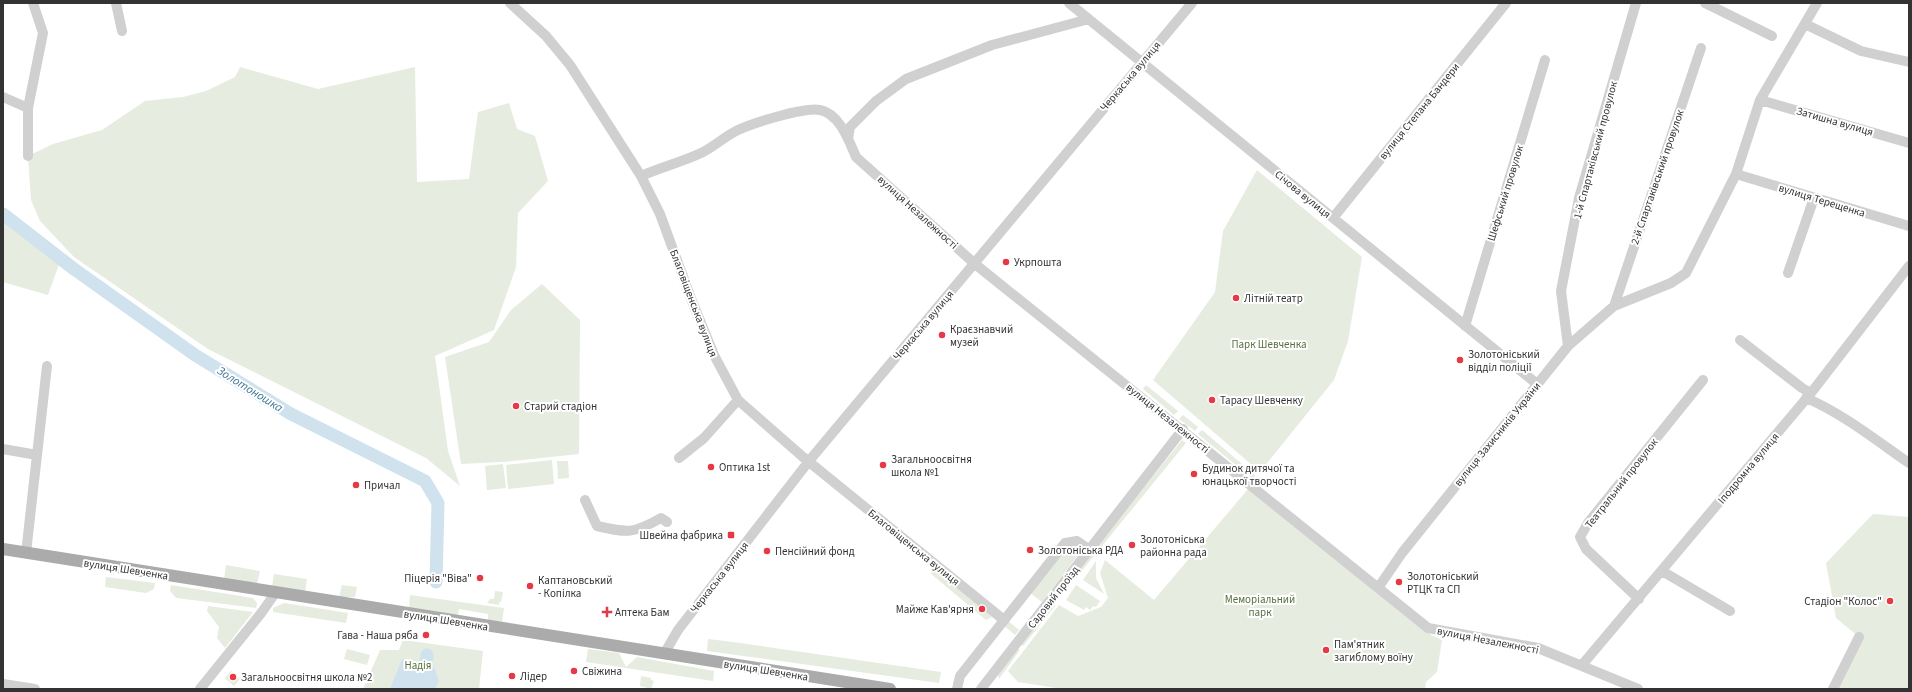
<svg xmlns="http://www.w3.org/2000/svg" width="1912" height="692" font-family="'Source Sans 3',sans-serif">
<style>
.green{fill:#e6ecdf}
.water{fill:#cfe2ee}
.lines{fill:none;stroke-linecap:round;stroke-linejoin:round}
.river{stroke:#cfe2ee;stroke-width:13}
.minor{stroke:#d0d0d0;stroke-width:10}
.major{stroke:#ababab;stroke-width:12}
.poi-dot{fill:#e63946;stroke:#fff;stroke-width:1.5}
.labels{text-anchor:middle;stroke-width:4;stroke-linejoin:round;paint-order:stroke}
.street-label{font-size:11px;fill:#333;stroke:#fff}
.poi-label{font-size:11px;fill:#333;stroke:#fff;text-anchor:start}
.park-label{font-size:11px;fill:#56703f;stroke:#fff}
.water-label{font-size:12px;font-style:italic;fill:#3f7597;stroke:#fff}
</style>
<rect width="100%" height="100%" fill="#fff"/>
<path class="green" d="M240,67L318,89L415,67L417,182L469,179L478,112L509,103L517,129L535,136L548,181L518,213L516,267L494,330L435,356L448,451L460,486L426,458L208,349L74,257L40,221L31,200L28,156L53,144L102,130L145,101L183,97L206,91L235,77Z
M1257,170L1362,257L1348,341L1334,380L1260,472L1153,380L1215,292L1223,231Z
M3,214L61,259L48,295L3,282Z
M542,284L580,320L579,454L502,462L461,464L445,357L489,342L511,310Z
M1146,385L1178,411L1174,415L1143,389Z
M1183,415L1198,427L1195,431L1179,419Z
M1202,430L1255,475L1254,480L1198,434Z
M1182,440L1186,443L1076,578L1073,576Z
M552,460L554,484L508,489L506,465Z
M557,461H568L569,478L558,479Z
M503,464L506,488L487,490L485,466Z
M1249,488L1411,621L1433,636L1442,640L1437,672L1426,682L1425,689H1062L1018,682L1008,671L1059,605L1078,616L1101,607L1108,598L1100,573L1105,560L1154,600Z
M1873,514L1909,517V689H1833L1859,637L1836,618L1826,563Z
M1074,544L1082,550L1042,602L1030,593L1066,548Z
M1096,561V578L1104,594L1083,580Z
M226,565L260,571L257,584L224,579Z
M936,571L992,617L986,620L930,573Z
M274,574L307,579L305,592L272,587Z
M106,577L155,583L154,589L146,593L105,587Z
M171,585L253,598L257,603L256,608L176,598L170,591Z
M342,585L357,587L355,597H339Z
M1076,585L1100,601L1096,607L1093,606L1090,610L1086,607L1084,610L1066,600Z
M495,591L503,592L501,602H499V605L487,603L490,599H494Z
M410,595L504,608L502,622L488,620V614L459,609L458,615L409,608Z
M1049,601L1055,606L1023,646L1018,642Z
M284,603L348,613L346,623L273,612V608Z
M208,606L253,612L225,648L217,638L219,627L207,611Z
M1006,619L1019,630L1015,635L1002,624Z
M708,639L733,642L941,672L939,683L707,651Z
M403,640L483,651L479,689H363L380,650H399Z
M1014,646L1020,650L999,679L996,669Z
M347,649L370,655L367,665L344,659Z
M588,649L619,653L626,667L637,657L714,671L713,681L586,662Z
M231,671L240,679L234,686L225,678Z
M641,676L651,678V680L654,681L651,689L640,686Z"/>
<path class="water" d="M402,659L433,665L439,681L435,689H390Z"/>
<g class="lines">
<path class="river" d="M3,214L74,269L195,355L291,414L425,481L438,503L436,582
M422,689L427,655"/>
<path class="minor" d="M116,3L122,31
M510,3L546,36L570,65L641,176L660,214L692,301L714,355L738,400L803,457L1004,620
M1069,3L1537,384
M1705,3L1772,36
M1805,24L1861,51L1909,62
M3,97L28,108
M1760,100L1909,143
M848,139L850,127L876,101L906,79L992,45L1089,19
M28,156V108L43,33L33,3
M1736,174L1909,226
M641,176C661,167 682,162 701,153C714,147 725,136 738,130C753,123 804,107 820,110C840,114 849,141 856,157L975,264L1428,628L1538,648L1638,689
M1333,218L1506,3
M1788,273L1814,198
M1614,306L1701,48
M1465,326L1545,60
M1740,340L1802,388L1811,393
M1568,346L1561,291L1579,198L1636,3
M1806,398C1842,413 1877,441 1909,463
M3,449L37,455L26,553
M37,455L47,366
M679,458L704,438L738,400
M585,500L597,526C628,533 633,534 661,518L667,522
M1662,571L1730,611
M1378,588L1402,553L1568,346L1614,306L1671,283L1686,273L1736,174L1760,100L1817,3
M1639,599L1586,549L1580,537L1588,523L1703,380
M664,654L678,630L809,461L1192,3
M1582,665L1811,393L1909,266
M3,684L35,689
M200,689L262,612L276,592
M957,689L960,676L1065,543L1077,541L1090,550
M981,689L1183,429
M1833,689L1859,637"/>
<path class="major" d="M3,549L890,689"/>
</g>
<g class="poi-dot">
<circle cx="1006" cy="262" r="4"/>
<circle cx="1236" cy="298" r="4"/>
<circle cx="942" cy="335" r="4"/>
<circle cx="1460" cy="360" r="4"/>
<circle cx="1212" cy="400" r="4"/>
<circle cx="516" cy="406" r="4"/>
<circle cx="883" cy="465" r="4"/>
<circle cx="711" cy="467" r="4"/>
<circle cx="1194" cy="474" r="4"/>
<circle cx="356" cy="485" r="4"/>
<rect x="727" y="531" width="8" height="8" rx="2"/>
<circle cx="1132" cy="545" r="4"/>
<circle cx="1030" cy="550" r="4"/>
<circle cx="767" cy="551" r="4"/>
<circle cx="480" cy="578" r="4"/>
<circle cx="1399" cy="582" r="4"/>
<circle cx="530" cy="586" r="4"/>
<circle cx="1890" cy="601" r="4"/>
<circle cx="982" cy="609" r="4"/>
<path d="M605 606h4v4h4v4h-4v4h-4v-4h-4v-4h4z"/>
<circle cx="426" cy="635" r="4"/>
<circle cx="1326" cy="650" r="4"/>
<circle cx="574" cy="671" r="4"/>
<circle cx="512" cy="676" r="4"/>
<circle cx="233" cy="677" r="4"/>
</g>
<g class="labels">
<g class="street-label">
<text transform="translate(1130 76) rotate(-50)" y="4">Черкаська вулиця</text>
<text transform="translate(1419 111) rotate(-51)" y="4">вулиця Степана Бандери</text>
<text transform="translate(1835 121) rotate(16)" y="4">Затишна вулиця</text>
<text transform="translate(1595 150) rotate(-75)" y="4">1-й Спартаківський провулок</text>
<text transform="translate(1657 177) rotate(-71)" y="4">2-й Спартаківський провулок</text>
<text transform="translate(1505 193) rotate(-73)" y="4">Шефський провулок</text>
<text transform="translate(1303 194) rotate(39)" y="4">Січова вулиця</text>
<text transform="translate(1822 200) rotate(17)" y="4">вулиця Терещенка</text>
<text transform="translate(918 212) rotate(42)" y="4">вулиця Незалежності</text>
<text transform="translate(694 303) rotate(69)" y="4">Благовіщенська вулиця</text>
<text transform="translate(923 325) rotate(-50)" y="4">Черкаська вулиця</text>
<text transform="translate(1168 418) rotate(39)" y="4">вулиця Незалежності</text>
<text transform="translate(1497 434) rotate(-51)" y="4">вулиця Захисників України</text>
<text transform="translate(1748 468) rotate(-50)" y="4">Іподромна вулиця</text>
<text transform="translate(1621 483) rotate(-52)" y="4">Театральний провулок</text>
<text transform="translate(914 547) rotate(39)" y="4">Благовіщенська вулиця</text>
<text transform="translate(126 569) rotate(9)" y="4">вулиця Шевченка</text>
<text transform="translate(719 577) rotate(-52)" y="4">Черкаська вулиця</text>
<text transform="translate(1053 597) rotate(-52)" y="4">Садовий проїзд</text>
<text transform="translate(446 620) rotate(9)" y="4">вулиця Шевченка</text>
<text transform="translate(1488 640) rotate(11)" y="4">вулиця Незалежності</text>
<text transform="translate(766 670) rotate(9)" y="4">вулиця Шевченка</text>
</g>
<g class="poi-label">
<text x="1014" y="266">Укрпошта</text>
<text x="1244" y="302">Літній театр</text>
<text x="950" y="333">Краєзнавчий<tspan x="950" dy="13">музей</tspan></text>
<text x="1468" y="358">Золотоніський<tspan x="1468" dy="13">відділ поліції</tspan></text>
<text x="1220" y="404">Тарасу Шевченку</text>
<text x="524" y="410">Старий стадіон</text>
<text x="891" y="463">Загальноосвітня<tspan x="891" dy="13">школа №1</tspan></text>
<text x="719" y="471">Оптика 1st</text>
<text x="1202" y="472">Будинок дитячої та<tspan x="1202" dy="13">юнацької творчості</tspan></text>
<text x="364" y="489">Причал</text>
<text x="723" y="539" text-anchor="end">Швейна фабрика</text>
<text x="1140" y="543">Золотоніська<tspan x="1140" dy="13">районна рада</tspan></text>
<text x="1038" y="554">Золотоніська РДА</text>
<text x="775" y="555">Пенсійний фонд</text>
<text x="1407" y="580">Золотоніський<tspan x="1407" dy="13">РТЦК та СП</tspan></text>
<text x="472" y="582" text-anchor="end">Піцерія "Віва"</text>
<text x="538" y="584">Каптановський<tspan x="538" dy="13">- Копілка</tspan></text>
<text x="1882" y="605" text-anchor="end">Стадіон "Колос"</text>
<text x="974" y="613" text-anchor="end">Майже Кав'ярня</text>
<text x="615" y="616">Аптека Бам</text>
<text x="418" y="639" text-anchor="end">Гава - Наша ряба</text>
<text x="1334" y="648">Пам'ятник<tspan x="1334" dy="13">загиблому воїну</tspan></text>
<text x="582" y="675">Свіжина</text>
<text x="520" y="680">Лідер</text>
<text x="241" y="681">Загальноосвітня школа №2</text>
</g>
<g class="park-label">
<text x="1269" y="348">Парк Шевченка</text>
<text x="1260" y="603">Меморіальний<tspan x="1260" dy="13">парк</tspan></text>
<text x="418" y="669">Надія</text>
</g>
<g class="water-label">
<text transform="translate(250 389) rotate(32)" y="4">Золотоношка</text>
</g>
</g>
<rect width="1912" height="692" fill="none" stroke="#333333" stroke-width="8"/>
</svg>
